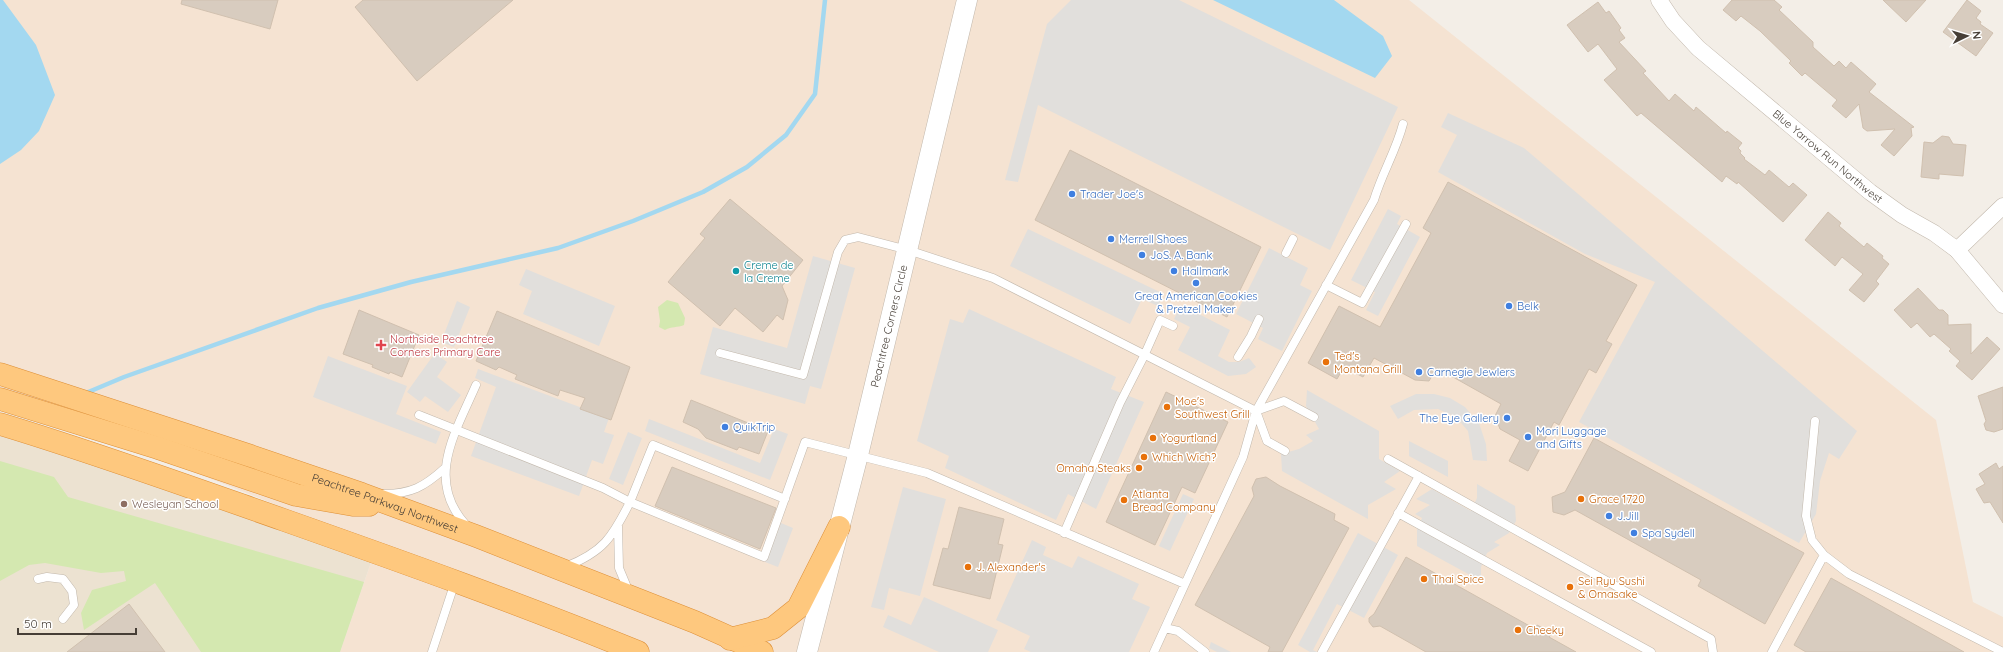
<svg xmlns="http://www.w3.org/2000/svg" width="2003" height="652" font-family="Quicksand,sans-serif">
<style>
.commercial{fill:#f5e3d2}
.education{fill:#ece2d1}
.green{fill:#d4e8b0}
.parking{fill:#e1dfdc}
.water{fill:#a3d8f0}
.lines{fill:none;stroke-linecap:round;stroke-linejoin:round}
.stream{stroke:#a3d8f0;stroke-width:4.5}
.building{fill:#d8ccbf;stroke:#d0c0af}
.service-casing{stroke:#c2b8ac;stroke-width:9}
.minor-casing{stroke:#c2b8ac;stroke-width:17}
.tertiary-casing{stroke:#c2b8ac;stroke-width:21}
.trunk-casing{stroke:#dd8f37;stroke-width:23}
.service{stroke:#fff;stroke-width:8}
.minor{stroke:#fff;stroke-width:16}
.tertiary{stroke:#fff;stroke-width:20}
.trunk{stroke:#fec87e;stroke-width:22}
.shop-dot{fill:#3f7fe0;stroke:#fff;stroke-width:1.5}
.culture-dot{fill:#0f9aa8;stroke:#fff;stroke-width:1.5}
.health-dot{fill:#e0444e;stroke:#fff;stroke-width:1.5}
.food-dot{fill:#e8710a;stroke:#fff;stroke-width:1.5}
.education-dot{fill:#8d6e63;stroke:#fff;stroke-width:1.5}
.labels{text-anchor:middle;stroke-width:3;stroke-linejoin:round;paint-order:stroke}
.street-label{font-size:11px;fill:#463e36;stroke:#fff}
.shop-label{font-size:11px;fill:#366cbe;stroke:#fff;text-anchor:start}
.culture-label{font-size:11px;fill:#0d838f;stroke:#fff;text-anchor:start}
.health-label{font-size:11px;fill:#be3a42;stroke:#fff;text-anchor:start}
.food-label{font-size:11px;fill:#c56008;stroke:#fff;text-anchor:start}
.education-label{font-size:11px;fill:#785e54;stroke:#fff;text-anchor:start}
</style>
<rect width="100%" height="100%" fill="#f3eee7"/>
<path class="commercial" d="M0,0H1409L1936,420L1973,602L2003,617V652H340L377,545L0,395Z"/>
<path class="education" d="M0,429L377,545L340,652H0Z"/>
<path class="green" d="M667,300L678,303L685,318L684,325C677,328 672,326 665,330L659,327L660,321L658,307Z
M0,461L54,477L68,497L364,582L340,652H201L155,583L84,630L81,613L92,590L126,581L124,571L101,573L45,563L29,565L0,581Z"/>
<path class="parking" d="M1071,0H1179L1398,107L1330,250L1038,105L1018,182L1005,180L1047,24Z
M1448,113L1524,148L1857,431L1839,459L1829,453L1820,481L1816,514L1799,543L1579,422L1655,282L1585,254L1438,172L1457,135L1441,127Z
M1388,209L1401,216L1397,224L1420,237L1378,316L1366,310L1375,292L1351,280Z
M1028,229L1164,294L1158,306L1142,299L1130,324L1010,266Z
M1269,248L1308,268L1300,285L1312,291L1282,351L1258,339L1263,328L1236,314Z
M813,256L855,268L821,389L810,386L805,404L700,374L713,327L787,348Z
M526,269L615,306L599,346L523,314L532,291L519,285Z
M457,301L470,307L454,347L441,342Z
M1181,305L1230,330L1218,356L1229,362H1239L1249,358L1256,367L1246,374L1228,376L1178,350L1190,327L1174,319Z
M969,309L1116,377L1111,389L1144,402L1096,509L1068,494L1056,520L945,468L949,456L917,441L950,319L963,323Z
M435,353L447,362L437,377L461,395L448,412L425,396L420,402L407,392Z
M328,356L407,386L396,414L441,432L436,444L313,397Z
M478,369L609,418L604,432L614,435L603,464L592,460L579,496L471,456L496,387L475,378Z
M1307,390L1379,431V459L1400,471L1384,482L1396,489L1368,505V519L1282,471L1281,454L1299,449L1313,441L1306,435L1319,429L1306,406Z
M1416,394H1434L1450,398L1465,407L1479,423L1486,444L1487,461L1473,460L1468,431L1456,417L1438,409L1414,410L1398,419L1390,406Z
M649,419L760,463L774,429L788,434L770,480L645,431Z
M628,432L642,438L623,485L609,479Z
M1409,441L1448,461V477L1409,456Z
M1477,484L1515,506L1516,521L1509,533L1494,542L1500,545L1487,553L1481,567V581L1417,546V530L1422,518L1415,514L1430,505L1416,499L1432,489L1471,511L1477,498Z
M903,487L946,499L920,596L889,588L884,610L871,607Z
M1183,494L1194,499L1170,551L1159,546Z
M781,523L793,528L778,567L765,562Z
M1358,533L1398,555L1364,618L1337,604L1313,650L1317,652H1310L1298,645Z
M1032,540L1046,547L1043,555L1072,568L1078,556L1139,584L1132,599L1150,607L1129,652H1031L1024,649L1030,636L996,620Z
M924,597L998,630L988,652H939L883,627L888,615L911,625Z
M1211,642L1231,652H1217L1209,648Z"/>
<path class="water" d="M0,0H3L36,45L55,95L39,131L21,150L0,164Z
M1213,0H1334L1383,36L1392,56L1375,78Z"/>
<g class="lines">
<path class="stream" d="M86,393L124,377L318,308L411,282L558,248L633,221L703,192L747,167L786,135L815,94L825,0"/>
</g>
<path class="building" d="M182,0H278L270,29L181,4Z
M363,0H513L417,81L355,7Z
M1732,0H1774L1782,7L1779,10L1813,42V47L1834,66L1839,61L1846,68L1851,62L1876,84L1869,92L1914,127L1911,128L1912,136L1894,156L1881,145L1895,129L1867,131L1863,128L1859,104L1846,118L1832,106L1837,100L1805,73L1802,76L1789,63L1791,61L1760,31L1741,16L1736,21L1723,10Z
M1883,0H1926L1906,22Z
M1967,0L1981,11L1976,18L1981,22L1980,24L1993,33L1976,56L1943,32Z
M1598,2L1606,13L1609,11L1621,28L1619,30L1625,38L1619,42L1646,71L1643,73L1669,101L1675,94L1694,111L1696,107L1726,133L1727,131L1742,143L1738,148L1741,151L1740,153L1745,158L1744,159L1765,175L1769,170L1789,187L1793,183L1807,195L1783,222L1738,182L1737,184L1726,176L1722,182L1641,113L1637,116L1604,80L1617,69L1598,44L1588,52L1567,25Z
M1942,136L1949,137L1953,144L1966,145L1963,176L1939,174V179L1921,177L1924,142L1933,143Z
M1070,150L1261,247L1227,317L1035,220Z
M1448,182L1637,285L1606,341L1612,344L1596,373L1589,369L1559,425L1554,422L1528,471L1509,461L1520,440L1500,429L1495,416L1501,404L1437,368L1429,381L1415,380L1374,358L1363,377L1344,367L1337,379L1308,363L1339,306L1380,327L1431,233L1423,228Z
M730,199L803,260L782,286L788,300L783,320L777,315L763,332L735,308L720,326L668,282L705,238L700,234Z
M1828,212L1841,223L1839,226L1864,247L1867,243L1883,256L1882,258L1889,264L1876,281L1879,284L1864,302L1849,290L1863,274L1842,257L1835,266L1805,240Z
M1918,288L1939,310H1943L1948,315V325L1971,324V354L1987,337L2000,349L1972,380L1956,366L1960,361L1949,351L1951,349L1934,334L1930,337L1917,323L1911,328L1894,310Z
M359,310L419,335L402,377L390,372L389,374L372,367L373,365L343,354Z
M497,311L630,367L611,420L580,409L585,398L560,390L558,396L515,379L517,375L499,367L496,370L476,361Z
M2003,387V429L1994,432L1986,430L1984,424L1986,421L1978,396Z
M1166,392L1228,422L1195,493L1182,487L1155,545L1106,522Z
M691,400L768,431L759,454L739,447L737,450L706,438L698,429L683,422Z
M1594,438L1804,553L1765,624L1698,586L1701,580L1575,510L1564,515L1553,512L1552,497L1565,492Z
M1996,463L1999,469L2003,466V523L1990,502L1984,503L1976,489L1985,484L1979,474Z
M672,467L776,508L760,549L655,506Z
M1266,477L1280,486L1335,514L1334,520L1349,528L1282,652H1268L1270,647L1195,605L1254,496L1252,488L1256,479Z
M959,507L1004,519L998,544L1003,545L990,599L933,585L943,548L948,549Z
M1406,557L1535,629L1537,625L1552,633L1549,637L1576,652H1426L1380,626L1373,627L1369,622V618L1374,614Z
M1831,578L1964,652H1806L1794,645Z
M129,604L165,652H67Z"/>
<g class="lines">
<defs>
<path id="service" d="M1286,253L1293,239
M1326,285L1362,303L1406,224
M720,353L803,375L838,252L845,240L858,237L908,250L993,278L1256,411L1267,441L1285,451
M1238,357L1251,336L1259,319
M1256,411L1284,401L1314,417
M419,415L603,488L630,502L653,445L785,499
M1815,421L1806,516L1812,540L1824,555L1849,574L2003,652
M1388,459L1711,639L1713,652
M383,494C411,494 424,487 445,468
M1398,513L1651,652
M466,525C425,480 455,433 476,385
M618,526L619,568L629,592
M1064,533L1120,403L1144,356L1160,320L1173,326
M565,567C603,552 612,538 630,502L764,557L805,442L927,473L1185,584
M38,579L47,577L63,579L72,591L74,605L63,619
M1165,628L1178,631L1205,652
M432,652L455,582
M1154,652L1243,457L1256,411L1374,200C1382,173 1396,151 1403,124
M1322,652L1419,476
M1772,652L1824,555"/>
<g id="minor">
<path id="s1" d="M1659,0L1673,21L1698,48L1870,192L1902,215L1934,233L1957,250L2003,305"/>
<path d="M1957,250L2003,206"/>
</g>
<g id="tertiary">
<path id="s2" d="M807,652L858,455L967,0"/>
</g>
<g id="trunk">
<path id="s3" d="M0,374L248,455L362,494L476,536L695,622L762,652"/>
<path d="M0,399L158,448L296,495L353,505H369"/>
<path d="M0,424C96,453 190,487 284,520C403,562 521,604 638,652"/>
<path d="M730,639L773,628L798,608L839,527"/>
</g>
</defs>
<use href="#service" class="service-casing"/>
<use href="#minor" class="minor-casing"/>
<use href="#tertiary" class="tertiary-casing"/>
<use href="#trunk" class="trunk-casing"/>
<use href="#service" class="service"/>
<use href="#minor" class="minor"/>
<use href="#tertiary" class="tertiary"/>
<use href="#trunk" class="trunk"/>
</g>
<g class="shop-dot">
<circle cx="1072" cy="194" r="4"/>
<circle cx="1111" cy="239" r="4"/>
<circle cx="1142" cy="255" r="4"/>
<circle cx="1174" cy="271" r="4"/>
<circle cx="1196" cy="283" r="4"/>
<circle cx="1509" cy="306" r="4"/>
<circle cx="1419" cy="372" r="4"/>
<circle cx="1507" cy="418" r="4"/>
<circle cx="725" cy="427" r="4"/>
<circle cx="1528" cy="437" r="4"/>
<circle cx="1609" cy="516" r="4"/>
<circle cx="1634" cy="533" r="4"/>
</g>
<circle class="culture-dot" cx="736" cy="271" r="4"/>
<path class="health-dot" d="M379 339h4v4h4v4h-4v4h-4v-4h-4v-4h4z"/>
<g class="food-dot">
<circle cx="1326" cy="362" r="4"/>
<circle cx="1167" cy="407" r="4"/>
<circle cx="1153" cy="438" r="4"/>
<circle cx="1144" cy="457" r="4"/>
<circle cx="1139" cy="468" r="4"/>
<circle cx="1581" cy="499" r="4"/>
<circle cx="1124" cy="500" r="4"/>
<circle cx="968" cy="567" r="4"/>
<circle cx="1424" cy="579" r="4"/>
<circle cx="1570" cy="587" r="4"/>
<circle cx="1518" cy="630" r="4"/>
</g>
<circle class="education-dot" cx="124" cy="504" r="4"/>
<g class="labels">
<g class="street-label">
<text dy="4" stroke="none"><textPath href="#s1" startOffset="231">Blue Yarrow Run Northwest</textPath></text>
<text dy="4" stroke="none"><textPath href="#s2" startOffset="336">Peachtree Corners Circle</textPath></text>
<text dy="4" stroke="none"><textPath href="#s3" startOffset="406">Peachtree Parkway Northwest</textPath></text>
</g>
<g class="shop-label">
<text x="1080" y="198">Trader Joe's</text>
<text x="1119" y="243">Merrell Shoes</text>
<text x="1150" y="259">JoS. A. Bank</text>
<text x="1182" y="275">Hallmark</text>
<text x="1196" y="300" text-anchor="middle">Great American Cookies<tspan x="1196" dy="13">&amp; Pretzel Maker</tspan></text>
<text x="1517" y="310">Belk</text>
<text x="1427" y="376">Carnegie Jewlers</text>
<text x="1499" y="422" text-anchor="end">The Eye Gallery</text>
<text x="733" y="431">QuikTrip</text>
<text x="1536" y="435">Mori Luggage<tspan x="1536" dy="13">and Gifts</tspan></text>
<text x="1617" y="520">J.Jill</text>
<text x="1642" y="537">Spa Sydell</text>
</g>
<g class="culture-label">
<text x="744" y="269">Creme de<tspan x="744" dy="13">la Creme</tspan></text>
</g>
<g class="health-label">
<text x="390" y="343">Northside Peachtree<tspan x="390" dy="13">Corners Primary Care</tspan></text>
</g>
<g class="food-label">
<text x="1334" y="360">Ted's<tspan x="1334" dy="13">Montana Grill</tspan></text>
<text x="1175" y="405">Moe's<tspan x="1175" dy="13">Southwest Grill</tspan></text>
<text x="1161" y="442">Yogurtland</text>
<text x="1152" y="461">Which Wich?</text>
<text x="1131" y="472" text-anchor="end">Omaha Steaks</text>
<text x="1132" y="498">Atlanta<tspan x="1132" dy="13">Bread Company</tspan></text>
<text x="1589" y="503">Grace 1720</text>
<text x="976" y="571">J. Alexander's</text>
<text x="1432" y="583">Thai Spice</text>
<text x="1578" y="585">Sei Ryu Sushi<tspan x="1578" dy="13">&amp; Omasake</tspan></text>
<text x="1526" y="634">Cheeky</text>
</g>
<g class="education-label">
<text x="132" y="508">Wesleyan School</text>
</g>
</g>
<g transform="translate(1967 36) rotate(85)" stroke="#ffffff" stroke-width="3" paint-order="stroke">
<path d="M0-3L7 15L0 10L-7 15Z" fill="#463e36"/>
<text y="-6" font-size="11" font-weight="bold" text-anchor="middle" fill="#463e36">N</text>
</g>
<path d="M18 628v6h118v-6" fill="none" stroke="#463e36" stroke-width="2"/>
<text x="24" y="628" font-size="12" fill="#463e36" stroke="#ffffff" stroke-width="3" paint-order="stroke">50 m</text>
</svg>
